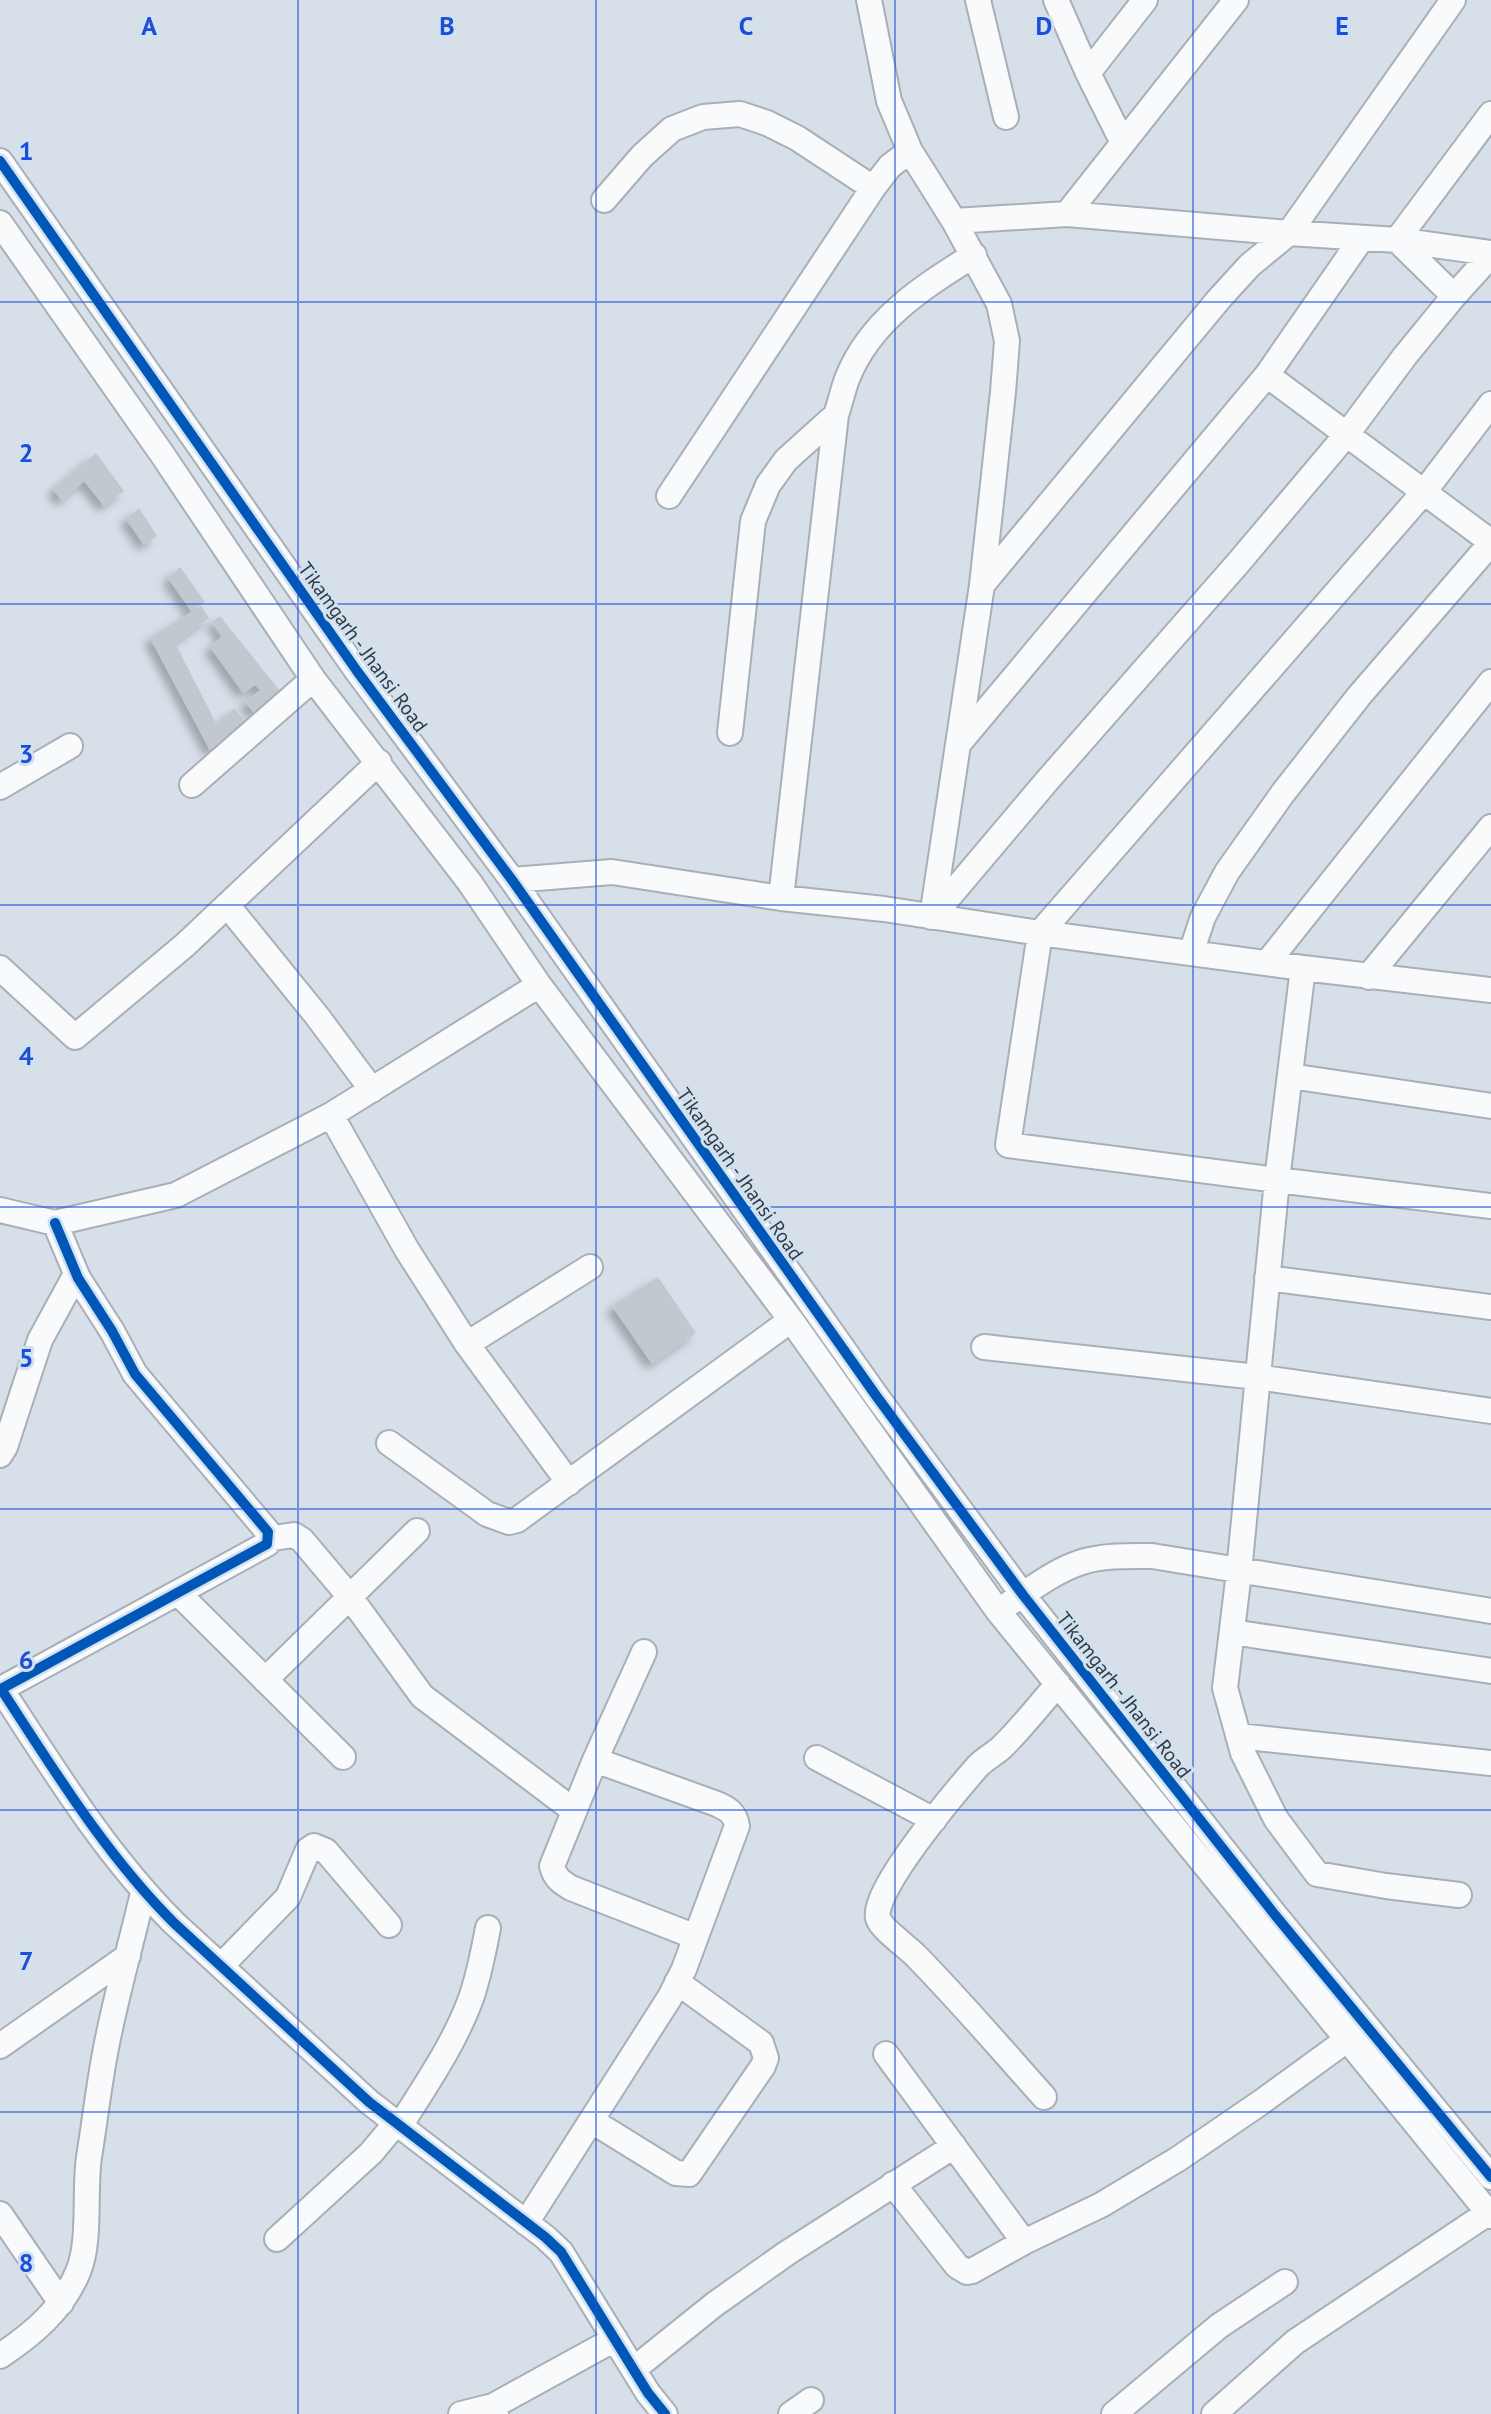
<svg xmlns="http://www.w3.org/2000/svg" width="1491" height="2414" font-family="'PT Sans',sans-serif">
<style>
.building{fill:#c1c8cf;filter:url(#shadow)}
.lines{fill:none;stroke-linecap:round;stroke-linejoin:round}
.minor-casing{stroke:#a8afb6;stroke-width:28}
.minor{stroke:#f9fafc;stroke-width:24}
.cycleway-casing{stroke:#d0e1f0;stroke-width:15}
.cycleway{stroke:#0057b8;stroke-width:10}
.grid{fill:none;stroke:#1d4ed8;stroke-width:2;stroke-opacity:0.55}
.labels{text-anchor:middle;stroke-width:6;stroke-linejoin:round;paint-order:stroke}
.street-label{font-size:20px;fill:#343a40;stroke:#d0e1f0}
.grid-label{font-size:26px;text-anchor:middle;font-weight:bold;fill:#1d4ed8;stroke:#d0e1f0;stroke-width:6;stroke-linejoin:round;paint-order:stroke}
</style>
<defs>
<filter id="shadow"><feDropShadow dx="-6" dy="6" stdDeviation="4" flood-color="#0004"/></filter>
</defs>
<rect width="100%" height="100%" fill="#d7e0e9"/>
<path class="building" d="M96,453L124,491L104,506L84,481L62,501L53,489Z
M139,508L157,536L144,545L126,519Z
M180,567L205,602L191,611L168,578Z
M201,606L209,618L175,643L217,725L234,708L246,722L211,752L150,638Z
M220,616L281,692L256,715L245,702L260,690L255,685L243,693L210,647L222,637L212,622Z
M658,1277L696,1333L652,1364L612,1306Z"/>
<g class="lines">
<defs>
<path id="minor" d="M869,0L889,101L910,151L954,221L999,304L1007,341L1003,392L982,585L932,917
M978,0L1006,117
M1056,0L1088,73L1123,143
M1088,73L1145,0
M0,161L357,671L512,880L877,1397L1023,1595L1275,1915L1491,2177
M604,200L642,156L672,129L703,117L740,114L767,123L797,138L873,188
M1067,214L1236,0
M954,221L1067,214L1289,233L1397,240L1491,253
M0,223L162,454L313,679L470,883L539,985L791,1320L998,1611L1491,2216
M1454,296L1491,255
M1267,375L1491,542
M669,496L873,188L890,166L910,151
M982,585L1219,299L1250,265L1289,233L1453,0
M730,733L753,521L768,485L786,460L836,415
M960,742L1267,375L1362,238
M192,785L313,679
M0,787L70,746
M512,880L612,872L781,898L884,909L1040,933L1008,1145L1277,1180L1303,968L1040,933
M781,898L836,415C840,403 843,390 847,379C870,320 923,287 974,255
M227,905L317,1016L372,1090
M932,917L1046,782L1239,562L1347,434L1405,356L1454,296L1397,240L1491,114
M1040,933L1424,492L1491,404
M1191,953L1203,917L1227,872L1283,793L1359,696L1491,543
M1267,963L1491,682
M0,968L75,1037L185,945L379,762
M1303,968L1491,990
M1368,977L1491,827
M1290,1076L1491,1106
M331,1115L407,1250L467,1344L569,1483
M0,1210L55,1223L176,1195L331,1115L539,985
M55,1223L78,1278L112,1331L135,1374L268,1532L267,1544L1,1689C54,1770 105,1854 174,1923L369,2102L545,2237L561,2252L648,2393L665,2414
M1267,1278L1491,1307
M467,1344L590,1267
M984,1347L1257,1377L1491,1411
M389,1443L487,1514L509,1522L517,1520L791,1320
M0,1455L5,1447L40,1340L76,1274
M267,1539L294,1535L302,1540L350,1597L422,1696L573,1810
M178,1593L343,1757
M1010,1603C1033,1588 1056,1570 1082,1562C1104,1555 1129,1556 1152,1556L1491,1611
M1232,1632L1491,1671
M644,1652L595,1760L552,1866C555,1878 561,1882 571,1888L696,1937
M265,1680L417,1531
M1238,1736L1491,1763
M817,1758L934,1820
M1459,1895L1386,1886L1317,1874L1276,1819L1243,1753L1225,1688L1239,1572L1277,1180L1491,1206
M221,1966L288,1897L308,1850L314,1846L326,1851L389,1925
M0,2046L128,1956
M886,2054L1024,2242
M1044,2097C1002,2050 961,2002 917,1957C908,1947 881,1929 878,1918C871,1891 957,1790 977,1767C984,1759 993,1755 1001,1748C1021,1729 1039,1705 1058,1684
M592,2121L676,2173L689,2174L763,2066L766,2058L761,2043L677,1982
M400,2126C425,2086 453,2046 470,2001C479,1977 483,1953 488,1928
M893,2184L957,2266L967,2272L972,2271L1024,2242L1101,2205L1178,2159L1260,2103L1348,2039
M0,2214L61,2303
M526,2223L670,1997L684,1969L737,1826C735,1813 728,1809 717,1804L595,1760
M277,2239L371,2153L396,2123
M0,2356C33,2334 62,2310 78,2272C91,2242 84,2191 89,2157C95,2120 99,2084 106,2048C116,1996 131,1944 143,1893
M634,2369L715,2304L787,2253L954,2146
M461,2414L493,2406
M496,2414L493,2406L615,2339
M791,2414L811,2400
M1114,2414L1219,2326L1285,2282
M1214,2414L1295,2342L1488,2213"/>
</defs>
<use href="#minor" class="minor-casing"/>
<use href="#minor" class="minor"/>
<defs>
<path id="cycleway" d="M0,161L357,671L512,880L877,1397L1023,1595L1275,1915L1491,2177
M55,1223L78,1278L112,1331L135,1374L268,1532L267,1544L1,1689C54,1770 105,1854 174,1923L369,2102L545,2237L561,2252L648,2393L665,2414"/>
</defs>
<use href="#cycleway" class="cycleway-casing"/>
<use href="#cycleway" class="cycleway"/>
</g>
<path class="grid" d="M298,0V2414M596,0V2414M895,0V2414M1193,0V2414M0,302H1491M0,604H1491M0,905H1491M0,1207H1491M0,1509H1491M0,1810H1491M0,2112H1491"/>
<g class="labels">
<g class="street-label">
<text transform="translate(363 647) rotate(54)" y="7">Tikamgarh - Jhansi Road</text>
<text transform="translate(740 1174) rotate(55)" y="7">Tikamgarh - Jhansi Road</text>
<text transform="translate(1124 1695) rotate(52)" y="7">Tikamgarh - Jhansi Road</text>
</g>
</g>
<g class="grid-label">
<text x="149" y="35">A</text>
<text x="447" y="35">B</text>
<text x="746" y="35">C</text>
<text x="1044" y="35">D</text>
<text x="1342" y="35">E</text>
<text x="26" y="160">1</text>
<text x="26" y="462">2</text>
<text x="26" y="763">3</text>
<text x="26" y="1065">4</text>
<text x="26" y="1367">5</text>
<text x="26" y="1669">6</text>
<text x="26" y="1970">7</text>
<text x="26" y="2272">8</text>
</g>
</svg>
